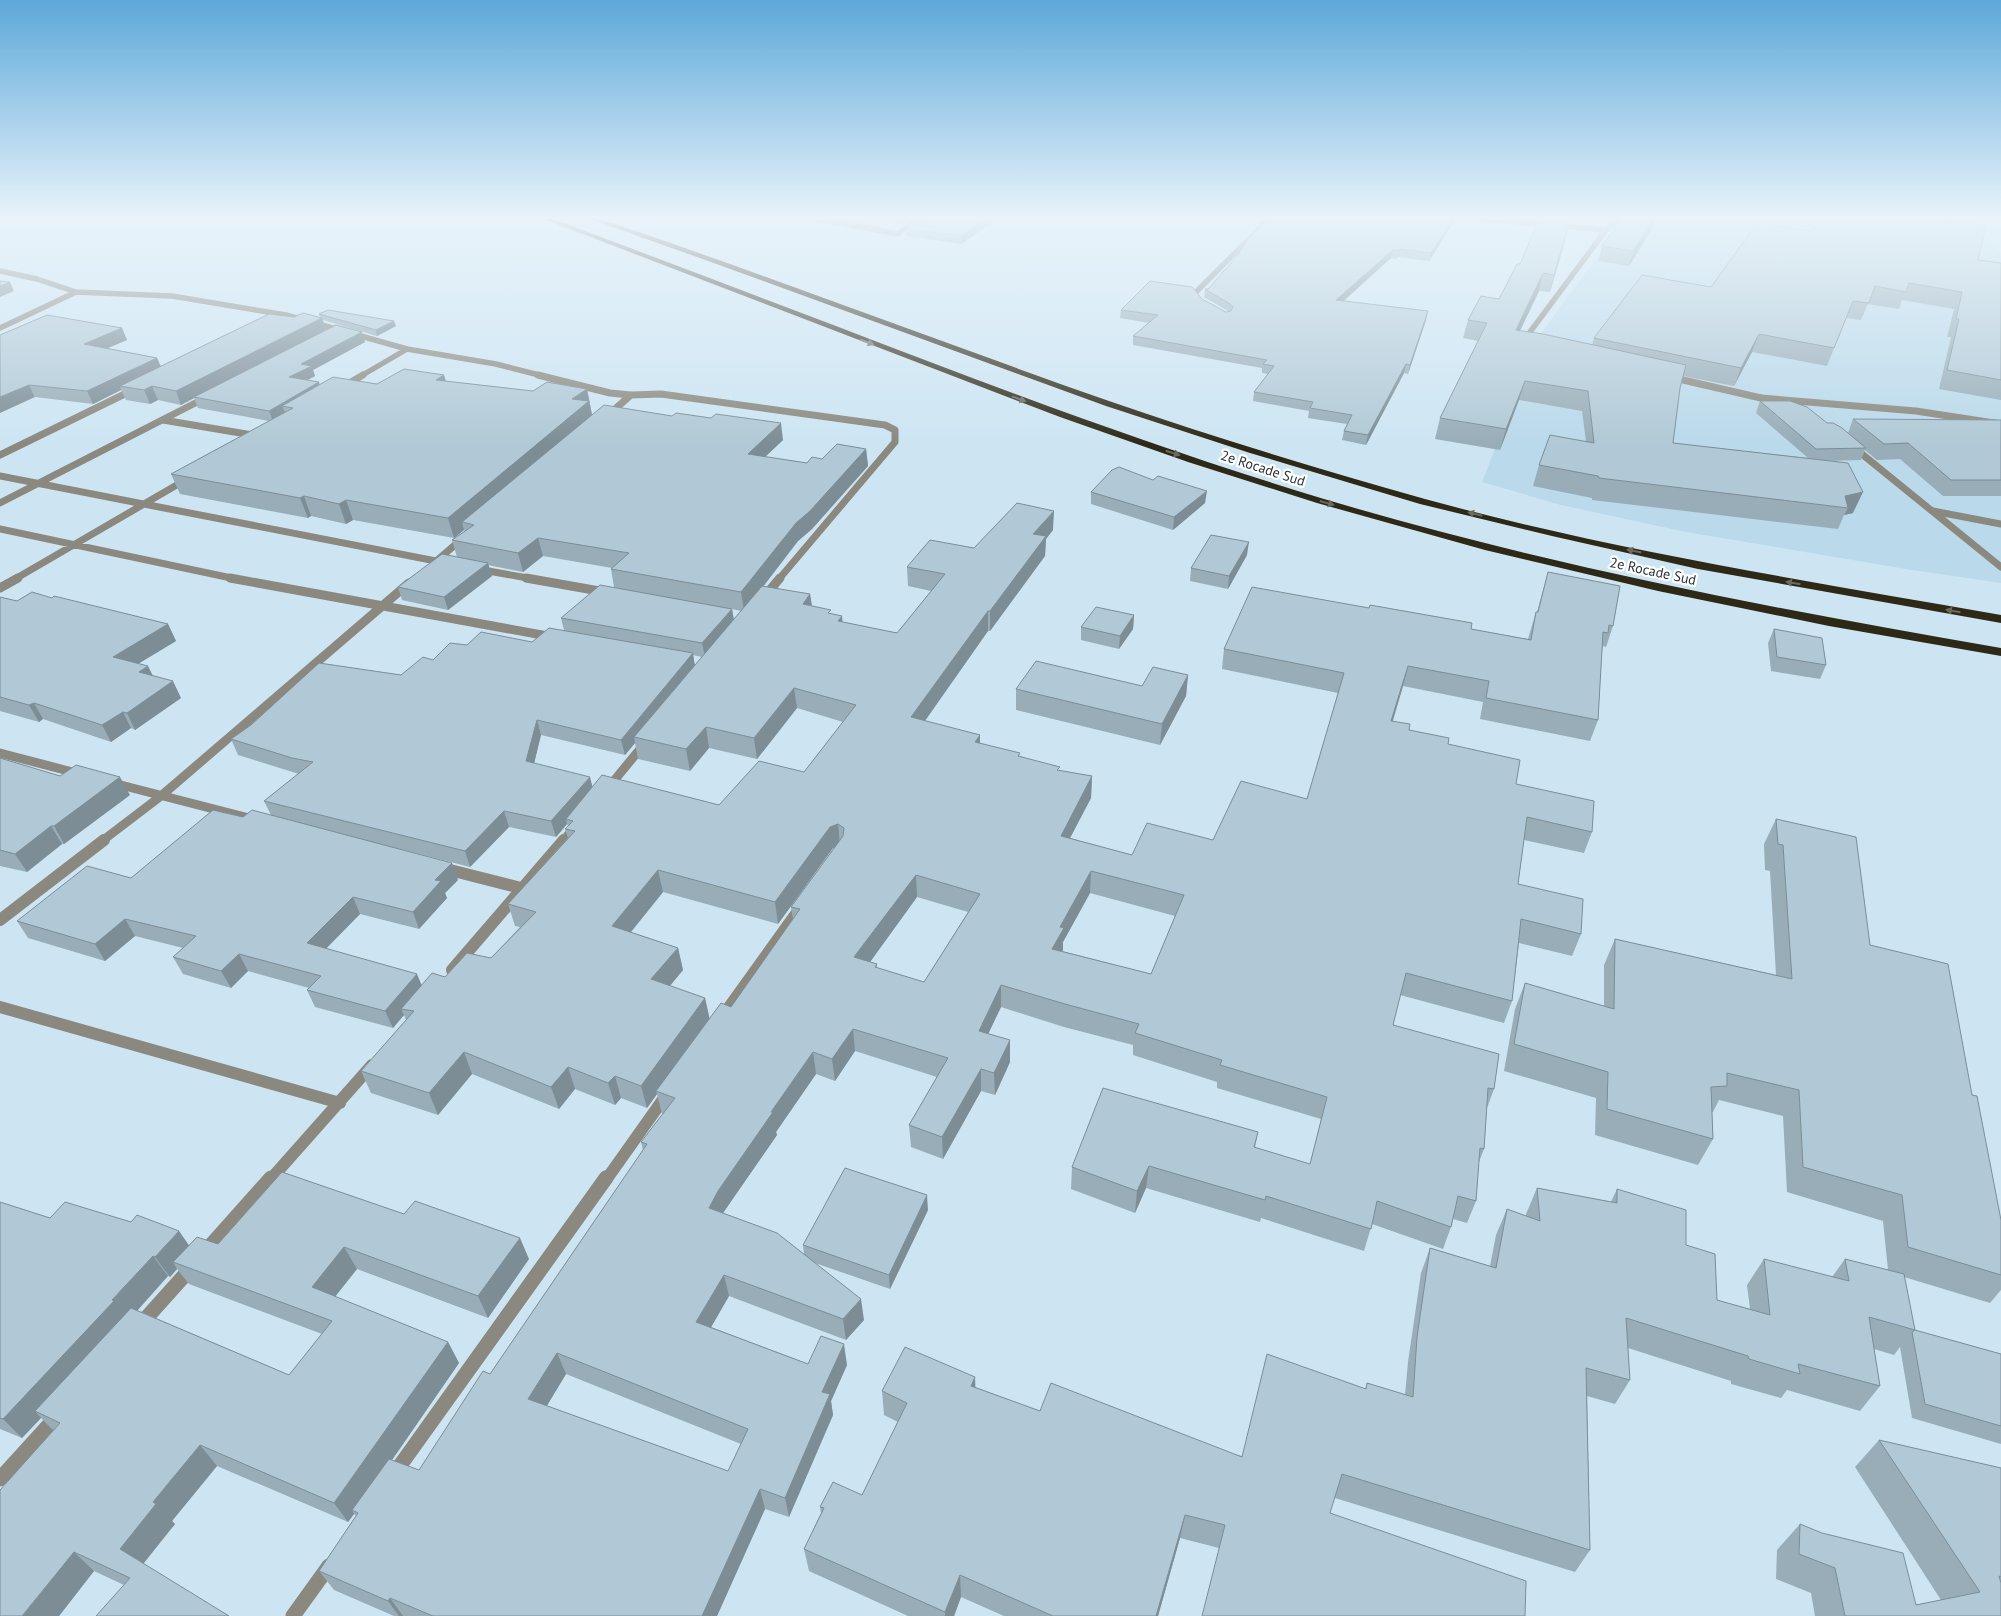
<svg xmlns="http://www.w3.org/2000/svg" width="2001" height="1616" font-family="'PT Sans',sans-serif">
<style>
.built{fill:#bad9ea}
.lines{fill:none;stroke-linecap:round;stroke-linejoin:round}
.lane{stroke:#8a887f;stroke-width:7}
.street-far4{stroke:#8a887f;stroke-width:5.5}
.street-far3{stroke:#8a887f;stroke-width:7}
.street-far2{stroke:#8a887f;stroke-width:9}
.street-far1{stroke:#8a887f;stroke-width:12}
.street{stroke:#8a887f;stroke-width:15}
.highway{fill:#2e2916;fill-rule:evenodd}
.wall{fill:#98adb8;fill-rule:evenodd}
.shaded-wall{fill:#7c8d96}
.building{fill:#b1c9d6;stroke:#7c8d96;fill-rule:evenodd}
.oneway{fill:#6d695c}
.labels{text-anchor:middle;stroke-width:4.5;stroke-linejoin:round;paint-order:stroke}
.far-street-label{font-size:14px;fill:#293237;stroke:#fff}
</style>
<rect width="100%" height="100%" fill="#cde5f3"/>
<path class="built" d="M1626,218H1929L1989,240L2001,256V583L1912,570L1686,532L1561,505L1482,482L1539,336Z"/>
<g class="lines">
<path class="lane" d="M1761,398L1916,411L2001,424
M1933,511L2001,524"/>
<path class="street-far4" d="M812,218L898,234L917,218
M1472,218L1606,230
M0,271L37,279L76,292L172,296L286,315L407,349L496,364L543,376
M1202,303L1197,299L1195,293L1270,218
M0,328L76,292
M1533,342L1528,339L1530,332L1606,230L1619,218
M361,376L407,349"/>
<path class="street-far3" d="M538,375L610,393L631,395L661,394L885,425L895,430V442L779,579
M1670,377L1761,398L1782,405
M344,386L363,375
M607,416L631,395
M163,420L258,436
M1852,446L2001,567
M0,455L135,389
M0,476L441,562
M0,503L207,397
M0,529L236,579
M434,563L463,538
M477,569L533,579
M15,579L187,479"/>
<path class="street-far2" d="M230,578L553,637
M526,578L605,592
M0,588L18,578
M763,598L780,578
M0,753L80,774
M113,783L256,820
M608,788L645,743
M102,841L161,796L409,583
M563,841L576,826"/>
<path class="street-far1" d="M442,868L521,888
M0,920L104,840
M452,970L564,840
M0,1007L340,1103
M722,1017L801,907
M270,1180L372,1065
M606,1180L667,1094"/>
<path class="street" d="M205,1252L271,1178
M140,1325L192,1267
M394,1474L606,1178
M0,1479L58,1415
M293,1616L329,1566"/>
<path class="highway" d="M541,218H551C646,254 741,290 836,326C997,388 1159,449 1324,499C1546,565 1773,609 2001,648V656L1829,626L1658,591L1485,550L1317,503L1188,462L1060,417Z
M587,218H598C769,276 938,341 1109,401C1213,437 1319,469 1425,499C1614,551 1809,581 2001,615V623L1698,569L1552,536L1420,504L1250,453L1106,406L711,262Z"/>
</g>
<path class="wall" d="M864,218H910L904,223Z
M917,218H995L990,224L961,244L907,236V229L917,224Z
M1622,218H1655L1652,229L1629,266L1598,261L1602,246Z
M1456,219L1429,261L1398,257L1397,259L1391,258L1344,301L1426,320L1408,374L1404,373L1366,445L1342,440L1344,431L1347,424L1308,418L1309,411L1253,401L1254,392L1268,374L1262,373V368L1133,345V336L1149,323L1120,318L1121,310L1202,299L1226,312L1228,311L1204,297L1205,289H1208Z
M1565,241L1550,292L1539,291L1520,331L1592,345L1594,338L1711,287L1978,260L2001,263V400L1939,389L1951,337H1947L1954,309L1902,300L1899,309L1868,304L1861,320L1846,318L1827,366L1752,352L1734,386L1683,376L1680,388L1673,443L1808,458L1756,413L1760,401L1827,423L1848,433L1853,419L2001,420V496H1943L1900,459L1877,460L1865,450L1861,460L1827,461L1853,513L1844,515L1838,529L1592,500V498L1533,486L1539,465L1586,441L1582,411L1519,400L1500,450L1435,439L1440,418L1478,341L1463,338L1468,320L1499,299L1520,264Z
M319,314L396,326L377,336L323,320L326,330L362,332L365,342L313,370L315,376L307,380L320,385L377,384L444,375L446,381L533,391L587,389L592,415L783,440L765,457L807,463L822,459L866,449L868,466L812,529L798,541L763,587L810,594L812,606L831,614L842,622L897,633L931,591L908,586L907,567L974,548L1053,530L1046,539L1045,556L990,631H988L925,721L980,735V743L1020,756L1059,771L1092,776L1091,798L1070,838L1132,855L1213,840L1307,799L1338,693L1222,669L1224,649L1471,629L1528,639L1530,632L1536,612H1537L1548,572L1613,626L1606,647L1603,646L1602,651L1598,720L1590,741L1480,719L1483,702L1403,686L1393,721L1409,730L1448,744L1516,784L1592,832L1584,853L1524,840L1518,884L1581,934L1572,956L1519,943L1512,1001L1504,1023L1400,995L1393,1025L1494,1089L1487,1108L1484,1149L1479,1162L1476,1201L1467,1223L1453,1219L1451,1227L1443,1249L1372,1224L1364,1251L1261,1218L1260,1222L1146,1188L1135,1213L1071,1189L1072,1167L1258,1132L1255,1148L1310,1164L1321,1119L1217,1088V1082L1133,1055V1045L1064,1027L1001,1007L988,1034L1010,1062L995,1095L981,1091L943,1159L911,1147L909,1125L937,1077L855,1051L835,1081L816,1074L776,1132L777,1135L723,1213L804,1254L803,1245L928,1210L890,1289L815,1263L864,1320L846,1340L729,1296L711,1327L808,1364L847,1365L831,1401L833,1415L789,1517L765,1509L717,1616H394L334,1590L319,1571L356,1516L354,1514L348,1522L217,1466L172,1521L175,1524L124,1585L94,1571L59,1616L53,1430L41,1418L22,1438L0,1429V1202L50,1218L189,1245L218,1244L282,1172L529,1259L488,1318L357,1269L335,1297L448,1342L459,1363L392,1460L419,1470L490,1374L643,1150L641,1142L663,1114H662L657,1094L647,1108L621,1098L615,1105L575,1089L559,1109L472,1074L438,1115L371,1093L361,1071L406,1020L404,1015L393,1028L315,1007L307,990L309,988L248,971L231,988L183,974L173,957L183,948L135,936L105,961L28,938L17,921L131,878L243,817L271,815L264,801L299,774L238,755L231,739L401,675L467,645L532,642L564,630L561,618L614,587L611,569L612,568L543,556L523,572L488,565L492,576L448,610L402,600L398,587L457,557L452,540L465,531L464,530L454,538L353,520L346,524L311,516L308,518L180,494L171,474L269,421L198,408L194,398L181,405L158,400L150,404L126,400L121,390L93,404L35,397L0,335L122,328L127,340L107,348L157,358L161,366L294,317L320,318ZM732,609L741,611L734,619ZM693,655L702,657L695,665ZM797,708L843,722L804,772L719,805L592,787L534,763L541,735L625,755L635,743L638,759L690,771L709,748L757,759ZM567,824L568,826L565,829L568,838L508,904L515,926L520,927L491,958L445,977L422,985L326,948L360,914L419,929L447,898L445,893L458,880L400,849L470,867L509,827L556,837ZM833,848H834L791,907L793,919L731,1007L709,1019L705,998L670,986L683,970L678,948L631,932L663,892L778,924ZM1090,893L1175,916L1151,974L1062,951L1063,942ZM917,897L968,912L924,982L877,968V964L870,962ZM177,1269L189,1284L322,1334L289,1375L137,1310L168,1276L170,1277ZM566,1374L741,1444L728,1471L547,1406Z
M1091,492L1205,503L1173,530L1091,504Z
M1247,555L1228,589L1190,581L1191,568Z
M0,597L17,601L52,598L168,624L176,641L138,664L181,698L135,730L131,728L111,742L43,719L39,722L0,711Z
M1134,615L1133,629L1119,649L1081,640V627Z
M1774,629L1826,665L1820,679L1771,671L1768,643Z
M1188,675L1186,696L1160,745L1016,710V689L1142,686Z
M0,758L60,776L130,795L64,844H62L27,872L0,866Z
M1776,819L1870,945L1972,1095L2001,1220V1290L1990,1303L1904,1277L1915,1330L2001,1354V1444L1912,1418L1900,1347L1894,1355L1874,1349L1880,1386L1860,1411L1787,1390L1781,1398L1731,1384V1381L1628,1348L1630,1380L1615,1404L1587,1396L1590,1550L1575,1572L1335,1498L1219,1548L1180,1538L1158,1616H1004L961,1597L954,1616H908L809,1571L804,1549L821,1513L820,1507L862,1495L898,1422L884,1415L882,1391L975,1377V1387L1040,1411L1242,1456L1365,1389L1367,1383L1405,1395L1408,1362L1421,1273L1430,1248L1490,1266L1496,1235L1507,1209L1526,1216V1214L1537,1188L1611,1202L1617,1189L1686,1245L1717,1300L1750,1309L1747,1285L1764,1259L1832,1277L1845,1259L1888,1270L1883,1221L1787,1192L1783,1116L1719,1100L1713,1112H1712L1713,1139L1698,1165L1595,1135L1596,1098L1504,1071L1515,1009L1525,983L1604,1006V965L1615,939L1776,975L1770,871L1765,870L1764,844Z
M1879,1440L2001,1468V1616H1815L1811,1593L1776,1579L1777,1550L1800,1524L1916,1605L1941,1600L1855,1467Z"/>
<path class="shaded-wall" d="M904,218H910L904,223Z
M987,218H995L990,224L961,244V236Z
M1454,218H1456L1429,261L1431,253Z
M1654,218H1655L1652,229L1629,266L1633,251Z
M1569,224L1565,241L1550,292L1554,275Z
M1393,250L1391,258L1335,308L1336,300Z
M1543,273L1539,291L1511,349L1516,330Z
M10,282L14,291L0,297V286Z
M1428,311L1426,320L1408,374L1410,365Z
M322,318L326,331L194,397V398L181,405L176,391Z
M394,321L396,326L377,336L376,330Z
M122,328L127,340L89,356L84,344Z
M362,332L365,342L313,370L315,376L293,388L289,377L301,364Z
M1759,334L1752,352L1734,386L1741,368Z
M157,358L162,370L120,386L121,390L93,404L87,391Z
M1406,364L1404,373L1366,445L1368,435Z
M444,375L449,394L436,380Z
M1525,381L1519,400L1500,450L1506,429Z
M319,382L322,393L282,406L286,414L273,421L269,411Z
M29,385L35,397L0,413V397Z
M152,386L158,400L150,404L144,390Z
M587,389L593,420L462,522L464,530L454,538L448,518L572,399Z
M781,423L783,440L750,471L748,454Z
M866,449L868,466L812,529L798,541L744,611L741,592L796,523Z
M1207,491L1205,503L1173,530L1174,517Z
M1863,492L1853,513L1844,515L1848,508L1845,496Z
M304,496L311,516L308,518L300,498Z
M346,500L353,520L346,524L339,504Z
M1054,511L1053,530L1046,539L1045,556L990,631V611L1033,534Z
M538,538L543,556L523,572L518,553Z
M1249,542L1247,555L1228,589L1229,576Z
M488,563L492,576L448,610L444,597Z
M810,594L813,614L803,604Z
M732,609L734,622L705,657L702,643Z
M988,611V631L912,739L911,717Z
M1134,615L1133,629L1119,649L1120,636Z
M842,616L844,636L838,621Z
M168,624L176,641L121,674L113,657Z
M693,653L695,668L634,737L635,743L625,755L621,740Z
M148,666L156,682L139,672Z
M1408,666L1403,686L1386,742L1391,721Z
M1188,675L1186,696L1160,745L1162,724Z
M173,681L181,698L135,730L127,713Z
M794,688L797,708L757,759L754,738Z
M34,703L43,719L39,722L29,705Z
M123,712L131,728L111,742L102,725Z
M537,720L541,735L531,776L526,761Z
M706,727L709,748L690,771L686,749Z
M980,735V756L975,742Z
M1092,776L1091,798L1060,857L1061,836Z
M120,777L130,795L64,844L54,826Z
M590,777L594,793L566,819L567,824L556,837L551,821Z
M504,811L509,827L470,867L465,851Z
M838,824L840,845L833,848L778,924L775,902L830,827Z
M51,826L62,844L27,872L15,854Z
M452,863L458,880L445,893L447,898L419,929L413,912L435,880Z
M658,870L663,892L618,948L612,926Z
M1091,871L1090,893L1063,942V950L1052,971V949L1060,927Z
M916,875L917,897L857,980L854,957Z
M353,897L360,914L315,960L307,943Z
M125,919L135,936L105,961L95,944Z
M678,948L683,970L657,1001L651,979Z
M239,954L248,971L231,988L221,971Z
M417,974L424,991L401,1009L404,1015L393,1028L385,1011Z
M1001,985V1007L979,1053V1031Z
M705,998L710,1020L656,1091L657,1094L647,1108L641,1086Z
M853,1029L855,1051L835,1081L832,1059Z
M1010,1040V1062L995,1095L994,1073Z
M464,1052L472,1074L438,1115L429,1093Z
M813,1052L816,1074L776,1132L777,1135L723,1213L709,1208L718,1191L771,1112Z
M568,1067L575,1089L559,1109L551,1087Z
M981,1069V1091L943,1159L942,1137Z
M615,1076L621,1098L615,1105L608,1083Z
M1149,1166L1146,1188L1135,1213L1137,1191Z
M927,1195L928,1210L890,1289L889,1275Z
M179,1231L193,1251L173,1262L177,1269L170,1277L155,1257Z
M520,1238L529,1259L488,1318L478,1296Z
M344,1247L357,1269L325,1309L312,1287Z
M153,1256L168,1276L129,1320L35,1411L41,1418L22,1438L3,1419Z
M724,1275L729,1296L702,1343L696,1322Z
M861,1299L864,1320L846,1340L843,1319Z
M448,1342L459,1363L356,1512L352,1510L354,1514L348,1522L334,1503Z
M844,1344L847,1365L831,1401L833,1415L789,1517L785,1498L822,1392Z
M557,1353L566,1374L538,1420L528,1399Z
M975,1377L976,1402L971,1386Z
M200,1445L217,1466L172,1521L175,1524L140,1568L120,1549L153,1502Z
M760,1489L765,1509L717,1616H702Z
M1185,1515L1180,1538L1158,1616H1156Z
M74,1552L94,1571L59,1616H22Z
M960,1575L961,1597L954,1616H945V1612Z
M390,1598L403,1616H399L388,1601Z"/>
<path class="building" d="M928,218H987L961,236L907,229Z
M1270,218H1454L1431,253L1400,249L1399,251L1393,250L1336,300L1428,311L1410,365L1406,364L1368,435L1344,431L1352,415L1310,408L1313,402L1254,392L1274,366L1263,364L1267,360L1133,336L1158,315L1121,310L1150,281L1192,287L1202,299L1226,312L1231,311L1233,307L1230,304L1205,289H1208L1238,255L1248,239Z
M1622,218H1654L1633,251L1602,246Z
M1820,218H1936L1986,226L1978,260L2001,263V380L1947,370L1959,319H1956L1962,292L1909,283L1906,292L1875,286L1869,303L1853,301L1834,348L1759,334L1741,368L1594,338L1642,275L1711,287L1757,223L1813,231Z
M1538,221L1569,224L1554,275L1543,273L1516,330L1543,334L1686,365L1680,388L1673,443L1848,463L1863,492L1845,496L1848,508L1599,478L1598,476L1539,465L1550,435L1594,443L1588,391L1525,381L1506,429L1440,418L1487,323L1468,320L1481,296L1499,299L1517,264H1520Z
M0,281L10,282L0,286Z
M328,310L394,321L376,330L319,314Z
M303,313L322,318L176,391L152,386L144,390L120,386L269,314L294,317Z
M47,315L122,328L84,344L157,358L87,391L29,385L0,397V335Z
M336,325L362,332L301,364L312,366L289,377L319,382L269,411L194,397Z
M404,369L444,375L436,380L533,391L547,382L587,389L572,399L589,401L448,518L346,500L339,504L304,496L300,498L171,474L293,408L282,406L333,377L377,384Z
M1760,401H1790L1807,407L1827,423H1833L1842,428L1866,448L1816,449Z
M604,405L672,416L676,413L711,418L716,414L781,423L748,454L807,463L812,457L822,459L837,444L866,449L810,511L796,523L741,592L611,569L629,553L538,538L518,553L452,540L474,525L462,522Z
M1853,419L2001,420V480H1951L1908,443L1884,444Z
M1119,467L1153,480L1158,476L1207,491L1174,517L1091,492L1112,470Z
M1017,503L1054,511L1033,534L1046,536L990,611H988L911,717L980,735L975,742L1020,753L1018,756L1060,767L1057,770L1092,776L1061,836L1132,855L1147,823L1213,840L1241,781L1307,799L1344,673L1224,649L1252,587L1369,608L1370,605L1472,623L1471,629L1531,640L1536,612H1538L1548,572L1620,586L1613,626L1609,625L1608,633L1603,632L1598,720L1486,698L1489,681L1408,666L1391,721L1410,724L1409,730L1449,738L1448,744L1520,760L1516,784L1594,801L1592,832L1527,817L1518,884L1583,899L1581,934L1521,919L1512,1001L1406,973L1393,1025L1499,1054L1494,1089L1488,1088L1484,1149L1480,1148L1476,1201L1458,1196L1451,1227L1377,1201L1371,1229L1266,1196L1265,1200L1149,1166L1137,1191L1072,1167L1103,1088L1258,1132L1254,1147L1310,1164L1327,1097L1220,1065L1222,1060L1135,1033L1139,1024L1065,1004L1001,985L979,1031L1010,1040L994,1073L981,1069L942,1137L909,1125L948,1058L853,1029L832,1059L813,1052L771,1112H773L718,1191L709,1208L777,1233L861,1299L843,1319L724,1275L696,1322L808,1364L821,1336L844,1344L822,1392L830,1394L785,1498L760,1489L702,1616H433L390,1598L388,1601L319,1571L358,1513L352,1510L389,1459L419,1470L483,1371L490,1374L647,1144L641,1142L675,1098L656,1091L721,1003L731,1007L800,909L791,907L843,836L844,828L838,824L830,827L775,902L658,870L612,926L678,948L651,979L705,998L641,1086L615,1076L608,1083L568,1067L551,1087L464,1052L429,1093L361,1071L414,1011L401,1009L432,973L445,977L467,953L491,958L536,912L508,904L575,831L565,829L573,821L566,819L602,775L719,805L759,761L804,772L856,705L794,688L754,738L706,727L686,749L634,737L762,586L810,594L803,604L831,610L828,613L842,616L838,621L897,633L945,574L907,567L930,540L974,548ZM1091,871L1184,895L1151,974L1052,949L1064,928L1060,927ZM916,875L980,894L924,982L875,967L877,964L854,957ZM557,1353L748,1429L728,1471L528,1399Z
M1211,535L1249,542L1229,576L1191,568Z
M442,554L488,563L444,597L398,587Z
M600,585L732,609L702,643L561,618Z
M32,592L52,598L54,596L168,624L113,657L148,666L139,672L173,681L127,713L123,712L102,725L34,703L29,705L0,697V597L17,601Z
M1096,607L1134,615L1120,636L1081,627Z
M549,628L693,653L621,740L537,720L526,761L590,777L551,821L504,811L465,851L264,801L313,762L292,758L231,739L251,725L319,663L401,675L423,657L433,660L450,643L467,645L481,632L532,642Z
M1774,629L1822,638L1826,665L1777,657Z
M1036,661L1142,686L1153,667L1188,675L1162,724L1016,689Z
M0,758L60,776L76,765L120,777L54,826H51L15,854L0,850Z
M213,810L243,817L252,810L452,863L435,880L441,881L413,912L353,897L307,943L417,974L385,1011L307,990L321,976L239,954L221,971L173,957L196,936L125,919L95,944L17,921L87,866L131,878Z
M1776,819L1856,837L1870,945L1948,964L1972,1095L1977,1096L2001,1220V1275L1908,1247L1902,1195L1803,1167L1799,1090L1727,1073V1086L1711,1087L1713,1139L1607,1109L1608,1072L1514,1044L1525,983L1614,1009L1615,939L1792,979L1783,845L1778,844Z
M845,1168L927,1195L889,1275L803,1245Z
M282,1172L404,1214L415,1201L520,1238L478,1296L344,1247L312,1287L448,1342L334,1503L200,1445L153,1502L156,1504L120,1549L229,1616H96L130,1578L74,1552L22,1616H0V1490L60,1423L35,1411L131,1308L289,1375L332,1321L173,1262L197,1237L218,1244Z
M1537,1188L1617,1203V1189L1686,1210V1245L1715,1254L1717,1300L1770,1315L1764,1259L1849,1281L1845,1259L1904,1274L1915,1330L1869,1317L1880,1386L1798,1364L1800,1374L1749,1359L1748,1356L1626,1318L1630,1380L1586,1368L1590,1550L1342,1474L1330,1513L1526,1581L1525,1616H1202L1225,1525L1185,1515L1156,1616H1053L960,1575L945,1612L804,1549L824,1508L820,1507L833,1482L862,1495L907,1403L882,1391L905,1347L975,1377L971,1386L1040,1411L1051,1383L1242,1457L1267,1354L1366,1389L1367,1383L1413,1397L1417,1337L1430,1248L1496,1268L1507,1209L1540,1221Z
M0,1202L50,1218L65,1202L131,1222L137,1215L179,1231L155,1257L153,1256L112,1300L114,1301L3,1419L0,1418Z
M1915,1330L2001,1354V1426L1925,1404L1912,1332Z
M1879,1440L2001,1468V1577L1999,1576L2001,1583V1616H1845L1835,1568L1799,1554L1800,1524L1822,1533L1903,1553L1916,1605L1980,1592Z"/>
<defs><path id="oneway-solid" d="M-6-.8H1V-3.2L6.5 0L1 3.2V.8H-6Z" transform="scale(1.25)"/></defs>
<g class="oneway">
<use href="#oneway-solid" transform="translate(867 342) rotate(21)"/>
<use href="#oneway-solid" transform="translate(1019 399) rotate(20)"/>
<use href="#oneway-solid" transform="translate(1173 453) rotate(18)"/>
<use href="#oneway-solid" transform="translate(1327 503) rotate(16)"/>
<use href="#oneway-solid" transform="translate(1475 514) rotate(-166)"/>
<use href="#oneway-solid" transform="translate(1634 551) rotate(-168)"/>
<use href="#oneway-solid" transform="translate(1793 583) rotate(-170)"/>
<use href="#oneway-solid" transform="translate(1953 611) rotate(-170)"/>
</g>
<linearGradient id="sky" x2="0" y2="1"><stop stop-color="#5da8da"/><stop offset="0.49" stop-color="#e8f3fa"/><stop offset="1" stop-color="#e8f3fa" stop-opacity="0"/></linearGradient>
<rect width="2001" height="444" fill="url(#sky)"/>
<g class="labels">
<g class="far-street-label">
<text transform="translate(1263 468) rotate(18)" y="5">2e Rocade Sud</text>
<text transform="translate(1653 571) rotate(12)" y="5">2e Rocade Sud</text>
</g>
</g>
</svg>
